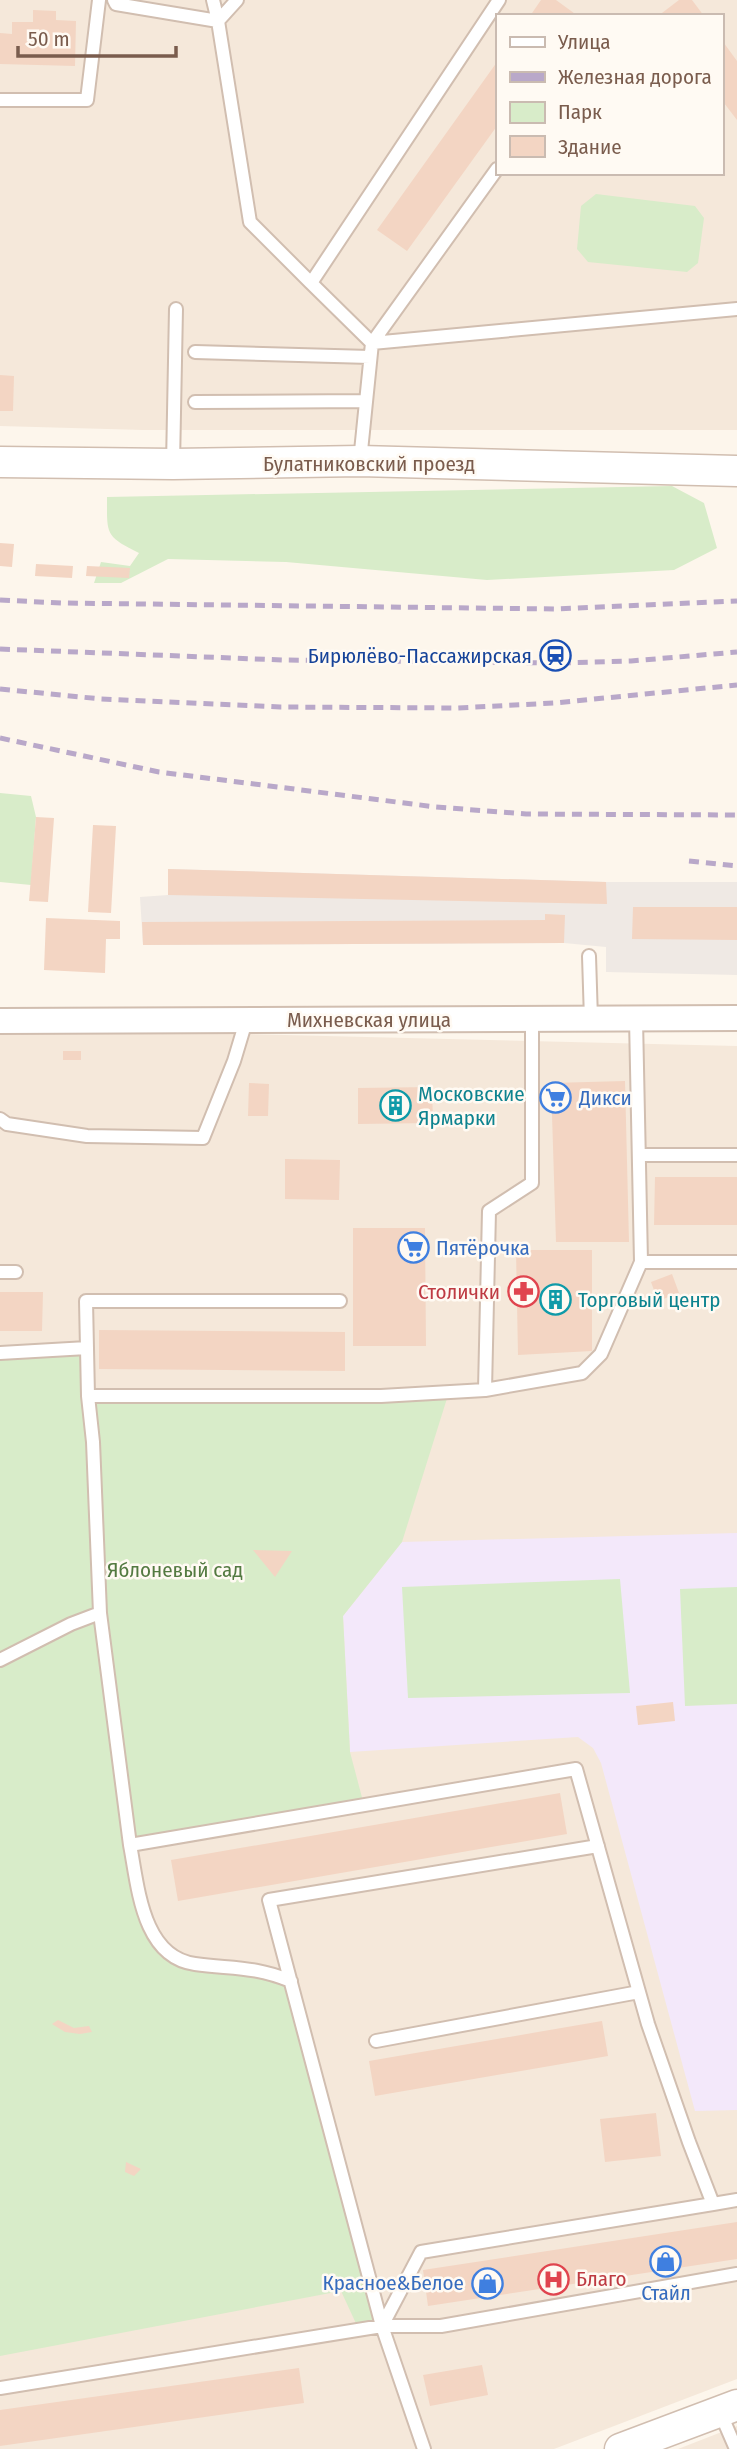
<svg xmlns="http://www.w3.org/2000/svg" width="737" height="2449" font-family="'Fira Sans Condensed',sans-serif">
<style>
.residential{fill:#f5e8da;fill-rule:evenodd}
.industrial{fill:#efe9e4}
.education{fill:#f3e8fa}
.green{fill:#d8ecc9}
.building{fill:#f3d5c3}
.lines{fill:none;stroke-linecap:round;stroke-linejoin:round}
.service-casing{stroke:#d1beb0;stroke-width:16}
.minor-casing{stroke:#d1beb0;stroke-width:28}
.tertiary-casing{stroke:#d1beb0;stroke-width:33}
.service{stroke:#fff;stroke-width:12}
.minor{stroke:#fff;stroke-width:24}
.tertiary{stroke:#fff;stroke-width:30}
.rail{stroke:#b9a8c9;stroke-width:5;stroke-dasharray:10 7;stroke-linecap:butt}
.labels{text-anchor:middle;stroke-width:5;stroke-linejoin:round;paint-order:stroke}
.street-label{font-size:21px;fill:#7a5c4d;stroke:#fffaf3}
.transit-label{font-size:21px;fill:#164399;stroke:#fffaf3;text-anchor:end}
.culture-label{font-size:21px;fill:#0d838f;stroke:#fffaf3;text-anchor:start}
.shop-label{font-size:21px;fill:#366cbe;stroke:#fffaf3;text-anchor:start}
.health-label{font-size:21px;fill:#be3a42;stroke:#fffaf3;text-anchor:end}
.park-label{font-size:21px;fill:#537a41;stroke:#fffaf3}
</style>
<rect width="100%" height="100%" fill="#fdf6ec"/>
<path class="residential" d="M0,0H737V430H143L0,426ZM497,16H721V173H497Z
M0,1028L737,1046V2379L554,2449H0Z
M737,2426V2449H678Z"/>
<path class="industrial" d="M168,869L606,882H737V975L606,972V947L564,943L143,945L140,897L168,895Z"/>
<path class="education" d="M737,1533V2110L695,2111L601,1763L593,1748L578,1737L350,1752L343,1616L402,1542Z"/>
<path class="green" d="M596,194L695,206L704,218L698,263L687,272L588,262L577,249L581,206Z
M672,486L704,503L717,548L674,570L487,580L286,562L168,559L121,583H94L101,562L130,566L139,553C105,536 107,535 107,497Z
M0,793L31,796L36,817L31,885L0,882Z
M87,1348L88,1395L449,1392L402,1542L343,1616L350,1752L364,1805L131,1845L143,1909L165,1950L291,1981L382,2326L359,2330L341,2291L0,2356V1351Z
M620,1579L630,1693L408,1698L402,1587Z
M737,1587V1704L685,1706L680,1589Z"/>
<path class="building" d="M541,0H556L578,16H530Z
M679,0H692L704,16H658Z
M33,10L56,11V20L76,21L75,66L0,64V33L12,34V22H33Z
M721,39L737,61V120L721,99Z
M497,62V126L407,251L377,230Z
M0,375L14,376L13,411H0Z
M0,543L14,544L12,567L0,566Z
M36,564L73,566L72,578L35,576Z
M87,566L130,568L129,578L86,576Z
M36,817L54,818L48,902L29,901Z
M93,825L116,826L111,913L88,912Z
M168,869L606,882L607,904L168,895Z
M633,907H737V940L632,939Z
M545,914L565,915L564,943L143,945L142,922L545,920Z
M46,918L120,921V939H106L105,973L44,970Z
M63,1051H81V1060H63Z
M625,1081L629,1242H556L551,1083Z
M249,1083L269,1084L268,1116H248Z
M432,1087L433,1123L358,1124V1088Z
M285,1159L340,1160L339,1200L285,1199Z
M655,1177H737V1225H654Z
M353,1228H425L426,1346H353Z
M516,1250H592V1351L518,1355Z
M672,1274L679,1293L658,1301L651,1282Z
M0,1292H43L42,1331H0Z
M99,1330L345,1332V1371L99,1369Z
M253,1550L292,1551L275,1577Z
M673,1702L675,1721L638,1725L636,1706Z
M560,1793L567,1834L178,1901L171,1860Z
M58,2020L74,2028L89,2026L92,2032L80,2034L65,2032L52,2024Z
M602,2021L608,2056L375,2096L369,2061Z
M656,2113L661,2156L605,2162L600,2119Z
M126,2162L141,2169L134,2176L125,2172Z
M737,2222V2259L428,2306L423,2270Z
M482,2365L488,2395L430,2406L423,2375Z
M299,2368L304,2403L0,2446V2410Z"/>
<g class="lines">
<defs>
<path id="service" d="M114,0L116,4L218,21L213,0
M237,0L218,21L250,222L311,283
M0,100H87L99,0
M497,169L372,343L311,283L499,0
M195,352L370,357
M195,402L366,401
M360,461L372,343L737,309
M173,464L176,309
M589,956L591,1019
M0,1119L7,1124L87,1136L203,1138L234,1061L246,1021
M639,1155H737
M641,1262H737
M0,1272H16
M340,1301H86L88,1396H381L485,1390L489,1211L532,1183V1019
M0,1353L87,1348
M485,1390L582,1373L601,1354L641,1262L636,1019
M88,1396L93,1442L100,1613L130,1845L576,1769L648,2024L689,2142L713,2204L737,2200
M0,1660L71,1624L100,1613
M130,1845C138,1886 142,1957 195,1964C233,1969 254,1966 291,1981
M376,2041L639,1992
M382,2326L421,2252L713,2204
M0,2388L382,2326H441L737,2274
M720,2412L736,2449
M424,2449L382,2326L269,1900L598,1846"/>
<path id="minor" d="M0,1021L737,1018"/>
<path id="tertiary" d="M0,462L173,464L360,461L737,471
M620,2449L737,2405"/>
</defs>
<use href="#service" class="service-casing"/>
<use href="#minor" class="minor-casing"/>
<use href="#tertiary" class="tertiary-casing"/>
<use href="#service" class="service"/>
<use href="#minor" class="minor"/>
<use href="#tertiary" class="tertiary"/>
<path class="rail" d="M0,600L61,603L555,609L737,601
M0,649L283,660L558,663L631,661L737,652
M0,689L101,699L280,707L458,708L554,703L737,685
M0,738L159,772L436,807L526,814L737,815
M689,861L737,866"/>
</g>
<defs>
<symbol id="station-ring" viewBox="-11 -11 22 22"><circle r="9.5" fill="#fffaf3" stroke="#1a4fb4" stroke-width="1.5"/><path d="M-3-6H3Q5-6 5-4V2Q5 4 3 4L4.5 6H3L1.5 4h-3L-3 6H-4.5L-3 4Q-5 4-5 2V-4Q-5-6-3-6ZM-3.5-4v3h7v-3ZM-3.5 1v1.5H-2V1ZM2 1v1.5H3.5V1Z" fill="#1a4fb4"/></symbol>
<symbol id="supermarket-ring" viewBox="-11 -11 22 22"><circle r="9.5" fill="#fffaf3" stroke="#3f7fe0" stroke-width="1.5"/><path d="M-6-5.5h2.5l.6 2H6L4.5 2H-2.5L-4.4-4H-6ZM-1.5 3.2a1.3 1.3 0 1 0 .1 0ZM3 3.2a1.3 1.3 0 1 0 .1 0Z" fill="#3f7fe0"/></symbol>
<symbol id="building-ring" viewBox="-11 -11 22 22"><circle r="9.5" fill="#fffaf3" stroke="#0f9aa8" stroke-width="1.5"/><path d="M-4-6H4V6H1V3H-1V6H-4ZM-2.5-4.3h1.7v1.8h-1.7ZM.8-4.3h1.7v1.8H.8ZM-2.5-1h1.7V.8h-1.7ZM.8-1h1.7V.8H.8Z" fill="#0f9aa8"/></symbol>
<symbol id="pharmacy-ring" viewBox="-11 -11 22 22"><circle r="9.5" fill="#fffaf3" stroke="#e0444e" stroke-width="1.5"/><path d="M-2-6h4v4h4v4h-4v4h-4v-4h-4v-4h4Z" fill="#e0444e"/></symbol>
<symbol id="shop-ring" viewBox="-11 -11 22 22"><circle r="9.5" fill="#fffaf3" stroke="#3f7fe0" stroke-width="1.5"/><path d="M-5-2.5h2.3a2.7 3.5 0 0 1 5.4 0H5L5.5 6h-11ZM-1.5-2.5h3a1.5 2.3 0 0 0-3 0Z" fill="#3f7fe0"/></symbol>
<symbol id="hospital-ring" viewBox="-11 -11 22 22"><circle r="9.5" fill="#fffaf3" stroke="#e0444e" stroke-width="1.5"/><path d="M-5-5h3v3.5h4V-5h3V5h-3V1.5h-4V5h-3Z" fill="#e0444e"/></symbol>
</defs>
<g fill-rule="evenodd">
<use href="#station-ring" x="538" y="638" width="35" height="35"/>
<use href="#supermarket-ring" x="538" y="1080" width="35" height="35"/>
<use href="#building-ring" x="378" y="1088" width="35" height="35"/>
<use href="#supermarket-ring" x="396" y="1230" width="35" height="35"/>
<use href="#pharmacy-ring" x="506" y="1274" width="35" height="35"/>
<use href="#building-ring" x="538" y="1282" width="35" height="35"/>
<use href="#shop-ring" x="648" y="2244" width="35" height="35"/>
<use href="#hospital-ring" x="536" y="2262" width="35" height="35"/>
<use href="#shop-ring" x="470" y="2266" width="35" height="35"/>
</g>
<g class="labels">
<g class="street-label">
<text x="369" y="471">Булатниковский проезд</text>
<text x="369" y="1027">Михневская улица</text>
</g>
<g class="transit-label">
<text x="532" y="663">Бирюлёво-Пассажирская</text>
</g>
<g class="culture-label">
<text x="418" y="1101">Московские<tspan x="418" dy="24">Ярмарки</tspan></text>
<text x="578" y="1307">Торговый центр</text>
</g>
<g class="shop-label">
<text x="579" y="1105">Дикси</text>
<text x="436" y="1255">Пятёрочка</text>
<text x="464" y="2290" text-anchor="end">Красное&amp;Белое</text>
<text x="666" y="2300" text-anchor="middle">Стайл</text>
</g>
<g class="health-label">
<text x="500" y="1299">Столички</text>
<text x="576" y="2286" text-anchor="start">Благо</text>
</g>
<g class="park-label">
<text x="175" y="1577">Яблоневый сад</text>
</g>
</g>
<rect x="496" y="14" width="228" height="161" fill="#fffaf3" stroke="#cabbb1" stroke-width="2"/>
<rect x="510" y="37" width="35" height="10" fill="#ffffff" stroke="#cabbb1" stroke-width="2"/>
<text x="558" y="49" font-size="21" fill="#7a5c4d">Улица</text>
<rect x="510" y="72" width="35" height="10" fill="#b9a8c9" stroke="#cabbb1" stroke-width="2"/>
<text x="558" y="84" font-size="21" fill="#7a5c4d">Железная дорога</text>
<rect x="510" y="102" width="35" height="21" fill="#d8ecc9" stroke="#cabbb1" stroke-width="2"/>
<text x="558" y="119" font-size="21" fill="#7a5c4d">Парк</text>
<rect x="510" y="136" width="35" height="21" fill="#f3d5c3" stroke="#cabbb1" stroke-width="2"/>
<text x="558" y="154" font-size="21" fill="#7a5c4d">Здание</text>
<path d="M18 46v10h158v-10" fill="none" stroke="#7a5c4d" stroke-width="3.5"/>
<text x="28" y="46" font-size="21" fill="#7a5c4d" stroke="#fffaf3" stroke-width="5" paint-order="stroke">50 m</text>
</svg>
